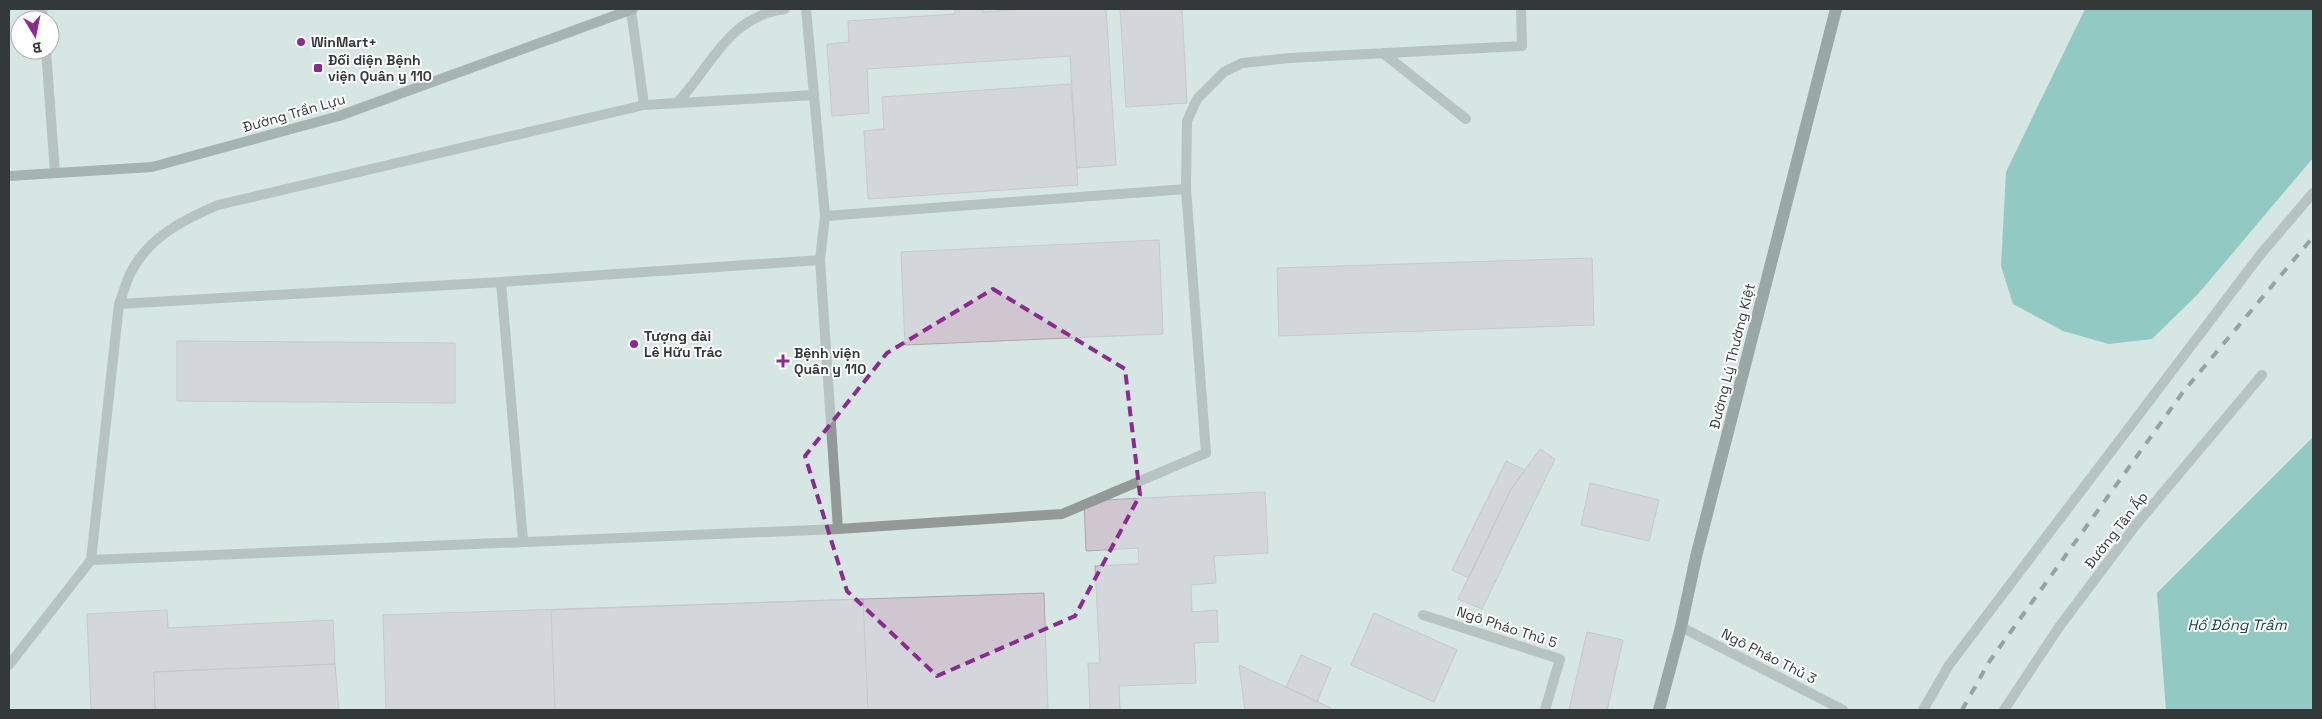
<svg xmlns="http://www.w3.org/2000/svg" width="2322" height="719" font-family="'Space Grotesk',sans-serif">
<style>
.water{fill:#40a699}
.building{fill:#d0c6d0;stroke:#afa5af}
.lines{fill:none;stroke-linecap:round;stroke-linejoin:round}
.service{stroke:#929997;stroke-width:10}
.minor{stroke:#929997;stroke-width:10}
.secondary{stroke:#6b7573;stroke-width:10}
.primary{stroke:#505c5a;stroke-width:12}
.rail{stroke:#4b5351;stroke-width:4;stroke-dasharray:9 9;stroke-linecap:butt}
.marked{fill:none;stroke:#8c2a92;stroke-width:4;stroke-dasharray:10 6;stroke-linejoin:round}
.poi-dot{fill:#8c2a92;stroke:#fff;stroke-width:2}
.labels{text-anchor:middle;stroke-width:4;stroke-linejoin:round;paint-order:stroke}
.poi-label{font-size:14px;font-weight:bold;fill:#333938;stroke:#fff;text-anchor:start}
.street-label{font-size:14px;fill:#333938;stroke:#fff}
.water-label{font-size:15px;font-style:italic;fill:#194640;stroke:#fff}
</style>
<rect width="100%" height="100%" fill="#d5e6e3"/>
<path class="water" d="M2085,9H2313V158L2198,294L2152,339L2109,344L2063,331L2013,304L2001,266L2006,172Z
M2313,437V710H2166L2157,593Z"/>
<path class="building" d="M955,9H983V12L1025,9H1106L1116,165L1077,168L1070,56L867,69L869,113L832,116L827,44L849,42L848,21L955,14Z
M1120,9H1182L1187,103L1126,107Z
M1071,84L1078,185L868,199L864,131L884,129L882,97Z
M1159,240L1163,334L905,345L901,252Z
M1592,258L1594,325L1279,336L1277,268Z
M177,341L455,343V403L177,401Z
M1540,449L1555,459L1482,609L1458,599L1511,489Z
M1506,461L1525,470L1511,489L1469,578L1452,570Z
M1590,483L1659,500L1649,541L1581,525Z
M1265,492L1268,553L1214,556L1216,583L1191,585L1192,612L1217,610L1218,642L1194,643L1196,683L1119,686L1120,710H1090L1088,663H1100L1095,566L1139,564L1138,548L1086,551L1084,501Z
M1044,593L1048,710H386L383,615Z
M863,599L868,710H555L551,610Z
M167,610L168,628L333,620L335,664L154,672L155,710H91L87,614Z
M1374,613L1457,650L1434,702L1351,665Z
M1587,632L1623,640L1607,710H1569Z
M1301,655L1331,668L1317,702L1286,687Z
M335,664L339,710H155L154,672Z
M1239,665L1286,687L1331,708L1330,710H1245Z"/>
<g class="lines">
<path class="service" d="M806,9L814,95
M631,10L644,105
M1383,53L1466,119
M677,103C712,66 727,17 785,9
M825,216L814,95L644,105L218,205C183,220 149,237 131,272C126,282 123,294 119,304L91,560L838,529L1062,514L1206,453L1186,189L1187,121L1197,99L1224,72L1242,63L1290,58L1522,46L1521,9
M820,260L838,529
M501,282L523,541
M119,304L501,282L820,260L825,216L1186,189
M9,665L91,560"/>
<path class="minor" d="M42,9L43,20
M46,50L55,173
M1423,615L1560,659L1545,710
M1681,627L1843,710
M1923,710L1949,665L2260,255L2313,193
M2004,710L2059,627L2135,526L2262,375"/>
<path class="secondary" d="M9,176L152,167L339,116L633,9"/>
<path class="primary" d="M1659,710L1681,627L1696,557L1836,9"/>
<path class="rail" d="M1962,710L1989,662L2183,392L2313,237"/>
</g>
<path d="M0 0H2322V719H0ZM993,289L1125,369L1140,495L1075,616L937,676L847,591L805,456L887,353Z" fill="#d5e6e3" fill-opacity=".55" fill-rule="evenodd"/>
<path class="marked" d="M993,289L1125,369L1140,495L1075,616L937,676L847,591L805,456L887,353Z"/>
<g class="poi-dot">
<circle cx="301" cy="42" r="5"/>
<rect x="313" y="63" width="10" height="10" rx="2.5"/>
<circle cx="634" cy="344" r="5"/>
<path d="M780.5 353.5h5v5h5v5h-5v5h-5v-5h-5v-5h5z"/>
</g>
<g class="labels">
<g class="poi-label">
<text x="311" y="47">WinMart+</text>
<text x="328" y="65">Đối diện Bệnh<tspan x="328" dy="16">viện Quân y 110</tspan></text>
<text x="644" y="341">Tượng đài<tspan x="644" dy="16">Lê Hữu Trác</tspan></text>
<text x="794" y="358">Bệnh viện<tspan x="794" dy="16">Quân y 110</tspan></text>
</g>
<g class="street-label">
<text transform="translate(294 113) rotate(-16)" y="5">Đường Trần Lựu</text>
<text transform="translate(1732 356) rotate(-76)" y="5">Đường Lý Thường Kiệt</text>
<text transform="translate(2116 530) rotate(-52)" y="5">Đường Tân Ấp</text>
<text transform="translate(1507 627) rotate(18)" y="5">Ngõ Pháo Thủ 5</text>
<text transform="translate(1769 656) rotate(27)" y="5">Ngõ Pháo Thủ 3</text>
</g>
<g class="water-label">
<text x="2237" y="630">Hồ Đồng Trầm</text>
</g>
</g>
<rect width="2322" height="719" fill="none" stroke="#333938" stroke-width="20"/>
<g transform="translate(35 35) rotate(170)"><circle r="24" fill="#ffffff" stroke="#adb0af"/>
<path d="M0-4L9 19L0 12L-9 19Z" fill="#8c2a92"/>
<text y="-8" font-size="14" font-weight="bold" text-anchor="middle" fill="#333938">B</text>
</g>
</svg>
